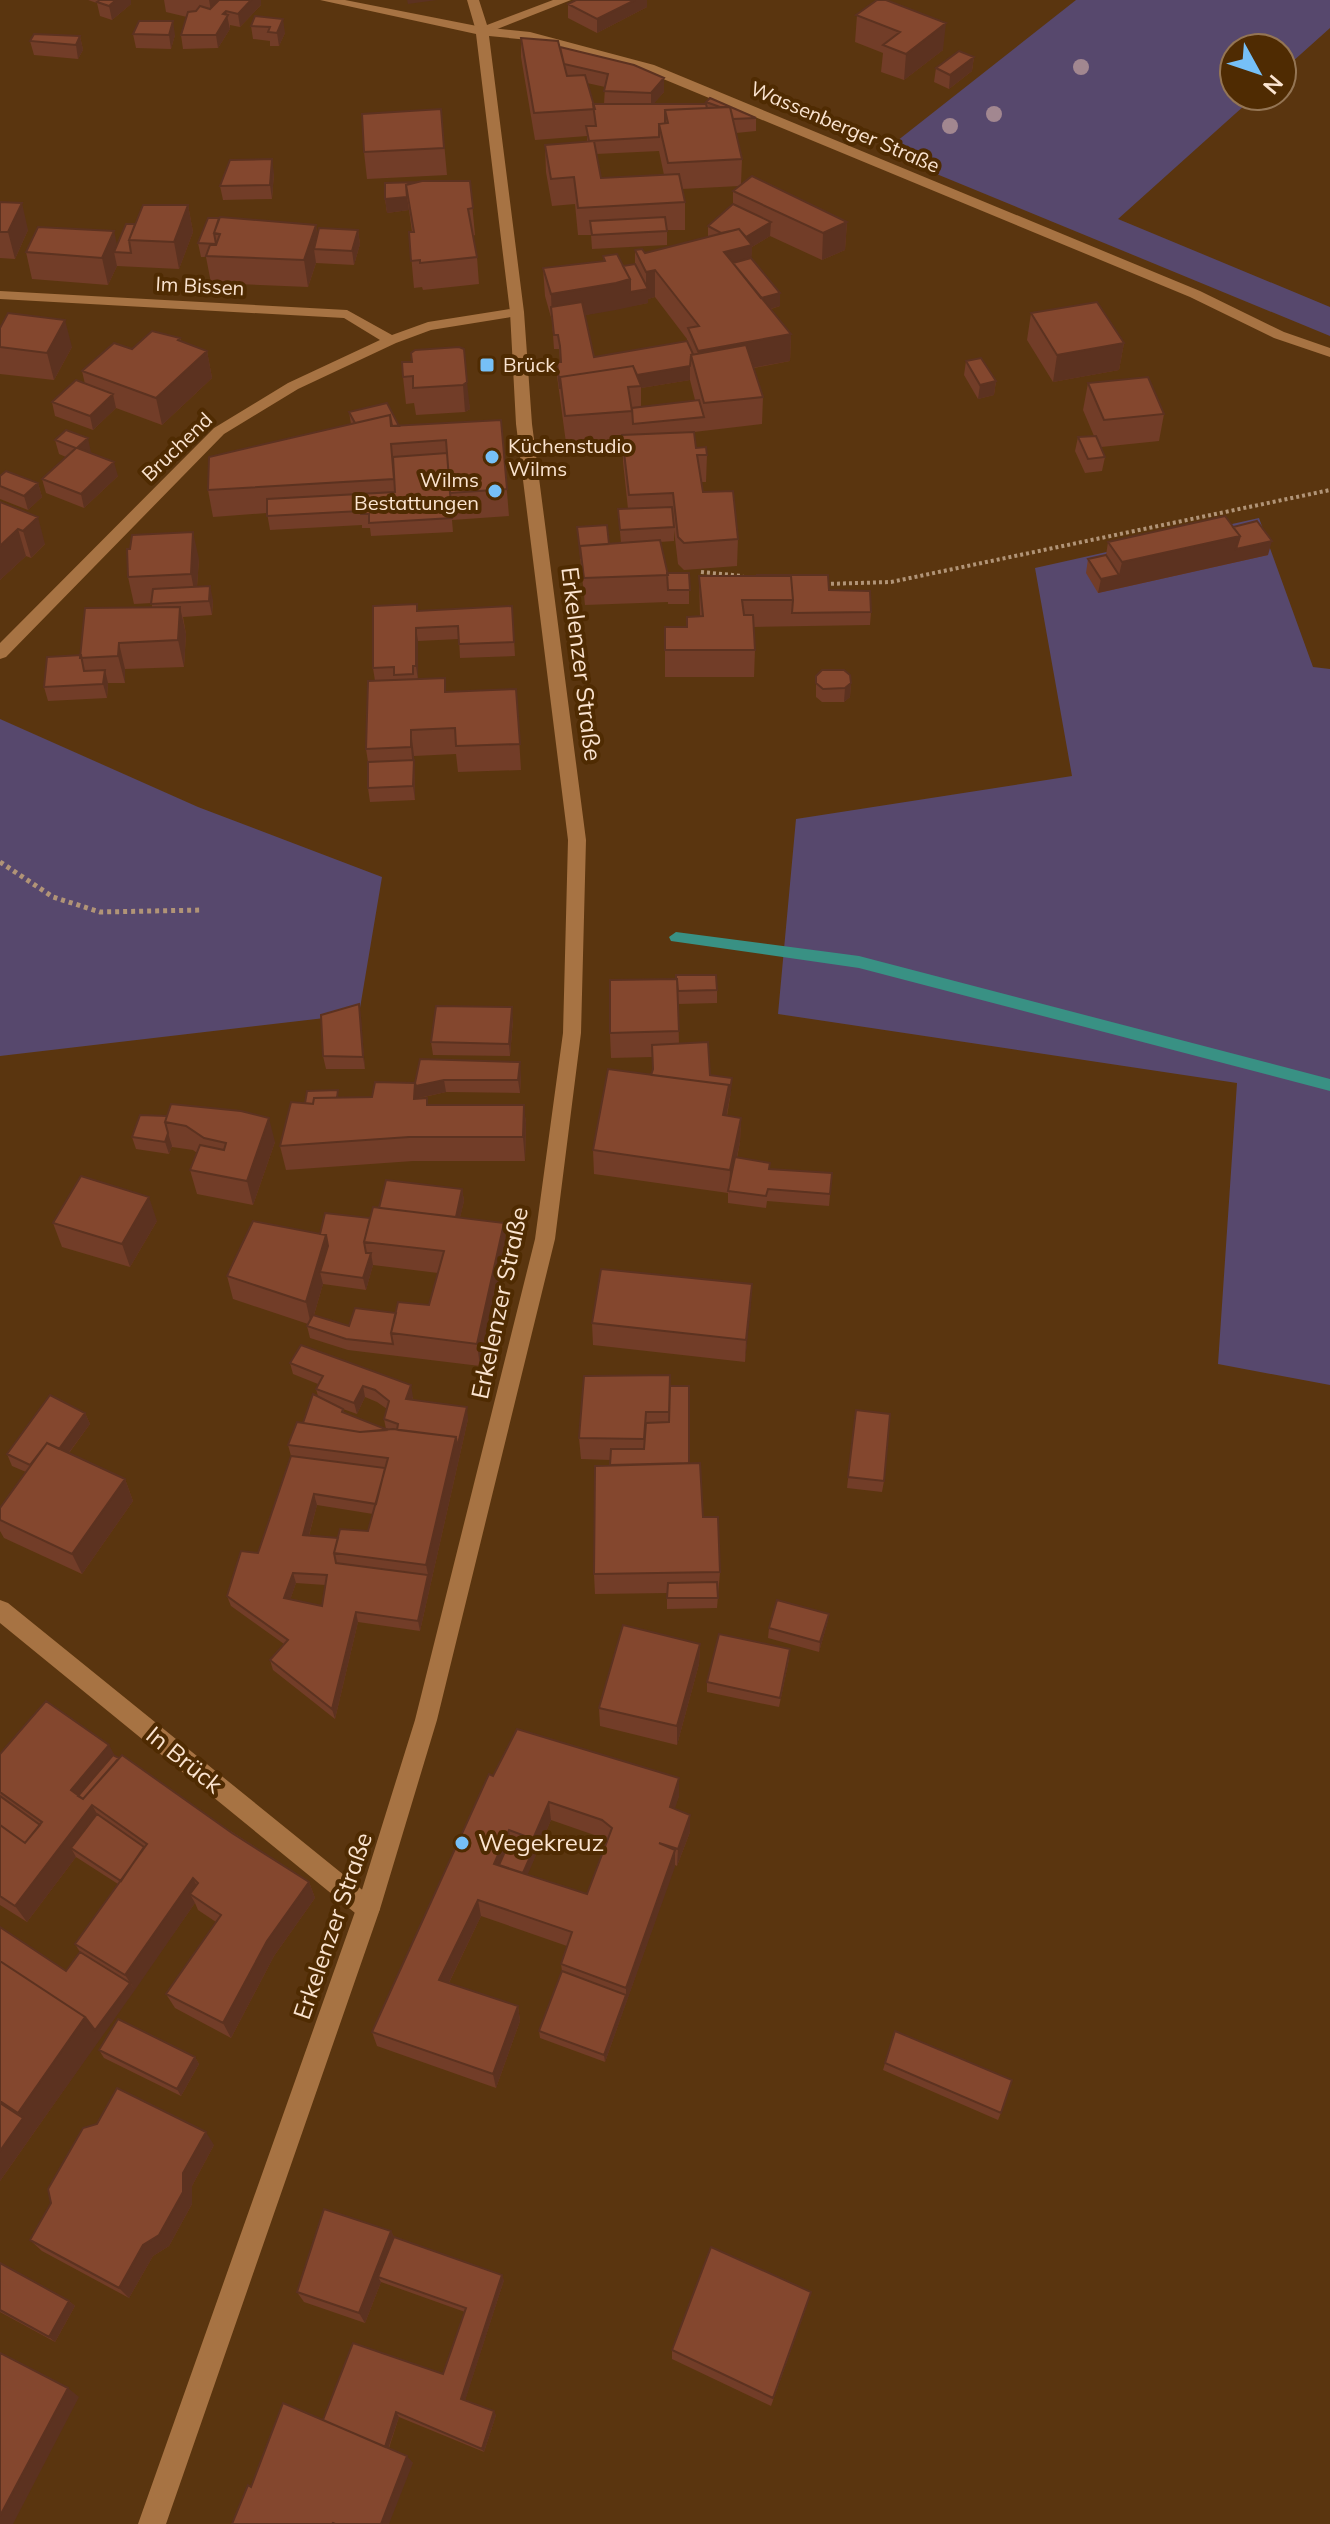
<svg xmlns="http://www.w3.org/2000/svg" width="1330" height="2524" font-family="Mulish,sans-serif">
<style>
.green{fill:#57486d}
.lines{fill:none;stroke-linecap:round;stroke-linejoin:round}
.stream{fill:#399184;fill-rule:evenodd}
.path-far1{stroke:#b19477;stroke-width:4;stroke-dasharray:3 3;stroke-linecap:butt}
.path{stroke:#b19477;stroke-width:5;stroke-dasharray:4 4;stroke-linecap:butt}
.minor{fill:#a77343;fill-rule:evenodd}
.tertiary{fill:#a77343;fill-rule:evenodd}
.tree{fill:#a28790}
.wall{fill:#723d28;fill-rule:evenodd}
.shaded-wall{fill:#5c3220}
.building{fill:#84472e;stroke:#5c3220;stroke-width:2;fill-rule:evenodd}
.poi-dot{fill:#76c0f7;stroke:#4f2b02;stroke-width:3}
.labels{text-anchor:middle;stroke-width:8;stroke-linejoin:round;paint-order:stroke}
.far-street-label{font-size:20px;fill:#fbe4d0;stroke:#4f2b02}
.far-poi-label{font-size:20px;fill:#fbe4d0;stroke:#4f2b02;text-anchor:start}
.street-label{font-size:24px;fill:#fbe4d0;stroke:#4f2b02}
.poi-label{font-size:24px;fill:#fbe4d0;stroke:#4f2b02;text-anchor:start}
</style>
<rect width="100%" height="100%" fill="#5a350f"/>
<path class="green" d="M1076,0H1330V28L1282,71V48H1234V96H1255L1118,219L1330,307V336L883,152Z
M1259,518L1313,667L1330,669V1385L1218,1364L1237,1083L778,1014L796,819L1072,776L1035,568Z
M0,719L198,807L382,877L359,1014L0,1056Z"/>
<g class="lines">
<path class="stream" d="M676,932L859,956L1330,1079V1091L859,968L671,941L669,937Z"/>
<path class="path-far1" d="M701,572L743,576
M825,584L891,582L1330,490"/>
<path class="path" d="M0,862L53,897L100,912L203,910"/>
<path class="minor" d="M467,0H479L487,25L553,0H571L482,35L476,31Z
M0,291L347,310L392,335L428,322L517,308L524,312L517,316L431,330L396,343L298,389L224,434L6,657L0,659V643L214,428L288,383L380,340L344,318L0,299Z
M0,1600L8,1603L376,1901L380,1909L376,1917L368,1921L360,1917L0,1623Z"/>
<path class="tertiary" d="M320,0H345L482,27L530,32L654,65L1200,291L1284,332L1330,348V357L1274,338L1190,297L644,71L529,40L489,36L524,312L532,424L586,840L581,1033L555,1239L437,1720L380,1909L166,2524H138L356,1909L415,1720L535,1239L563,1033L568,840L516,424L510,312L476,34Z"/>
</g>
<g class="tree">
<circle cx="1081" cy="67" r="8"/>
<circle cx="994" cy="114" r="8"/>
<circle cx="950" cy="126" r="8"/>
</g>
<path class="wall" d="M88,0H131V4L112,20L100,16L97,3Z
M164,0H261V5L240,27L230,25V29L218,48L183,49L181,35L187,17L166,12Z
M576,0H647V7L597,33L568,18V4Z
M857,15L943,50L904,80L881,72L883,53L855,42Z
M255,16L285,33L279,46H270V41L253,39L251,26Z
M133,34L175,35L171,49L136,48Z
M80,36L83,50L78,59L34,55L30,41Z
M521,38L560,47L664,92L653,104H706V102L756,118V131L736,133L742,159L741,184L847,222L845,250L822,260L770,236L752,247L751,258L780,293V306L771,309L791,334L790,361L754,368L763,397L762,424L694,432L696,448L707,455L706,482H701L703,492L738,539L737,566L684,570L678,564L674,530V541L660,542L667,573H689V604H668V602L585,605L577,527L609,544L621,543L618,509H628L623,462V439L566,443L557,376V362H560L559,349H554L552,321L545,296L543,268L604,261L603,256L623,266L635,264V250L645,253L708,237V226L733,204V191L739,186L682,189L685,202V230H667V245L592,249L591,235H578L575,204L552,206L546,172L545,145L587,142V136L535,140L521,57ZM587,83L605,87L604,104H593ZM659,151L664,175L601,178L596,154ZM655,297L687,339V341L594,357L585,315L648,303V299ZM690,380L695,400L641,407V388Z
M974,57L972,71L949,89L934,82L936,68Z
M441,109L447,175L367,179L364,152Z
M274,173L272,199L223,200L220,186Z
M470,181L475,235L473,236L477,257L479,284L423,290L422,287L414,288L409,232H412L409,210L387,213L385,199Z
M0,202L28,230L15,259L0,258Z
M188,205L193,232L179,269L117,266L108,285L32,279L26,252L117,244L135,224Z
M208,218L316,225L317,235L358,230L360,244L354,265L316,263L308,287L211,283L206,257H201L198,243Z
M1031,313L1124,343L1119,370L1053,382L1027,340Z
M0,328L72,347L54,380L0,374Z
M180,338L181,341L207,351L212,378L162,425L116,408L93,430L55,416L52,402L85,384L82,371L132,349Z
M459,347L470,409L465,412L416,415L414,403L406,404L403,377L412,362Z
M966,361L996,381L994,395L978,399L964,375Z
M1088,383L1164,414L1159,441L1101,447L1105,457L1102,471L1085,473L1075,451L1078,437L1094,436L1083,410Z
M349,412L399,426L501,420L509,516L452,520L453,532L371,536L370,528H362V525L270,530L267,513L213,517L208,490L351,424Z
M55,440L91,452L90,453L118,476L84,508L46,493L42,479L66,457L59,454Z
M0,476L38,483L42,497L28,510L0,499Z
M0,502L45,544L31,558L26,556L0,580Z
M1233,527L1268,555L1098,593L1086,573L1088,559L1106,555L1108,542Z
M199,559L197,587L213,600L212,615L183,617L186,634L184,667L125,669V683H108L107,698L48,701L44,687L81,655L152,608V603L134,604L128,577Z
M699,576L829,590L871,612L870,625L754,627L755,650L754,677H665V627H687L700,617Z
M512,606L515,656L460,658L459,639L418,641V679L446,692L516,689L521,770L458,772L456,754L414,756L415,800L370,802L368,788V762L366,749L375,681L373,668L417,611Z
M816,676L851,683L850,697L844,702H822L816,697Z
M676,979L717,990V1003L678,1004L679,1044L710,1075L731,1091L727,1116L741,1118L740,1142L737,1158L770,1169L832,1173L829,1206L767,1201L766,1208L728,1203V1193L594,1174L593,1150L651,1075L653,1070L652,1057L611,1058L610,1033Z
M359,1004L365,1069H326L323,1056Z
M513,1020L510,1056L433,1055L431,1042Z
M420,1059L521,1075L520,1093L446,1092L420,1098H427L428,1105L524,1110L526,1123L525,1161H413L286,1170L280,1146L305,1103L339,1098L372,1097L415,1083Z
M140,1115L275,1142L253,1205L197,1194L190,1170L197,1153L193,1150L172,1147V1146L169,1154L136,1149L132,1137Z
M462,1189L464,1201L460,1217L507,1246L480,1366L348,1350L310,1338L307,1326L308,1324L233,1299L227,1276L320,1234L370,1218L379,1208ZM373,1265L438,1273L429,1305L349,1326L314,1315L323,1284L366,1290Z
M157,1221L130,1267L62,1247L53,1223Z
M752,1284L745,1362L593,1345L592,1323Z
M290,1363L413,1397L412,1400L468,1419L420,1631L358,1622L335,1719L273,1670L270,1660L284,1644L231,1606L227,1596L258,1553L291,1456L288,1445L303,1423L318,1396L316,1389L318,1384L293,1374ZM365,1397L377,1402L387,1409L384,1419L386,1429L344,1413L343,1409L357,1414ZM317,1505L373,1514L368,1531L338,1538L309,1536ZM296,1583L325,1585L322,1606L290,1600Z
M670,1386L703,1517L720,1572L717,1608L667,1609V1593L595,1594L594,1574L610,1460L581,1459L579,1438Z
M856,1410L884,1481L882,1492L847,1488Z
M85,1413L90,1424L69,1453L125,1479L133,1501L82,1574L4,1538L0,1531V1508L26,1472L12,1466L7,1454Z
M829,1614L827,1624L819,1652L768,1638L769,1628Z
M700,1644L699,1664L677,1745L600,1726L599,1708Z
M789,1659L779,1707L707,1692V1682Z
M0,1754L115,1756L309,1882L315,1898L274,1956L231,2038L175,2008L166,1994L216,1922L198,1910L195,1903L0,2181V1927L66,1971L80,1952L75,1944L118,1884L76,1857L27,1922L0,1905Z
M493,1776L679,1778V1796L674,1809L690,1815V1832L677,1866L675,1865L605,2062L540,2038L539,2031L562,1971L561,1964L567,1946L481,1916L449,1983L518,2006L520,2021L496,2088L377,2046L372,2032ZM551,1820L603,1838L607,1841L587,1894L527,1875Z
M895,2031L1001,2113L998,2120L883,2070Z
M99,2050L195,2057L199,2064L181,2096L104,2058Z
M214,2145L192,2186V2204L169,2246L153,2256L129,2298L42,2251L30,2240Z
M391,2231L394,2237L504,2280L465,2400L496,2415L484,2452L399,2417L389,2448L413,2463L251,2487L323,2420L443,2374L465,2312L381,2282L365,2323L304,2302L297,2292Z
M0,2263L69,2301L75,2306L55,2342L0,2312Z
M808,2302L771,2406L672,2359V2350Z"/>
<path class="shaded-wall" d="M116,0H131V4L112,20L109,6Z
M209,0H235L213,22Z
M251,0H261V5L240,27L238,14Z
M407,0H437L408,4Z
M635,0H647V7L597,33V19Z
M226,11L230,29L218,48L216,35L223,14Z
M283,19L285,33L279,46L277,33Z
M173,21L175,35L171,49L169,35Z
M946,23L943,50L904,80L906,54Z
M80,36L83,50L78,59L76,45Z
M974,57L972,71L949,89L950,75Z
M664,78V92L651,107V93Z
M272,159L274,173L272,199L270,185Z
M407,197L409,210L387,213L385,199Z
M22,203L28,230L15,259L8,232Z
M188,205L193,232L179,269L174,242Z
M771,222L770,236L752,247L751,272L733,276L724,252L737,242Z
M847,222L845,250L822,260L823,233Z
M316,225L319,249H314L316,263L308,287L304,260Z
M358,230L360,244L354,265L352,251Z
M114,231L119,253L114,252L117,266L108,285L102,258Z
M655,270V297L648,299V303L616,310L552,321L551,294L630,279L646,290V272Z
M780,293V306L752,314V300Z
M65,320L72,347L54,380L47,353Z
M791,334L790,361L697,378L698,351Z
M1124,343L1119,370L1053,382L1057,355Z
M207,351L212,378L162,425L156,398Z
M690,366V380L641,388V386L562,388Z
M996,381L994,395L978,399L980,385Z
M467,382L470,409L465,412L463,385Z
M113,394L116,408L93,430L90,416Z
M88,438L91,452L81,462L77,448Z
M114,462L118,476L84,508L81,494Z
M38,483L42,497L28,510L24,496Z
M38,517L45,544L31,558L23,531Z
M18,529L26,556L0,580V546Z
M193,532L199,559L196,601L191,574Z
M1240,536L1272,541L1268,555L1098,593L1101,579L1119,575L1122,562Z
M210,586L213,600L212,615L209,601Z
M180,607L186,634L184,667L178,640Z
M416,628L418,641V680L416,666Z
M119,643L125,669V683L118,656Z
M105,670L108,683L107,698L103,684Z
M851,683L850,697L844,702L845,688Z
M411,730L414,756L415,800L413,786V769L411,747Z
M359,1004L361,1017L365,1069L363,1057Z
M512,1007L513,1020L510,1056L509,1044Z
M520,1062L521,1075L520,1093L518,1080Z
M732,1078L731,1091L722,1140L723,1115Z
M444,1080L446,1092L414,1099V1087Z
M524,1105L526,1123L525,1161L523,1137Z
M269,1118L275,1142L253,1205L247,1181Z
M741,1118L740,1142L729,1194L730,1170Z
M168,1133L172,1146L169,1154L165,1142Z
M462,1189L464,1201L457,1230L455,1218Z
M149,1197L157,1221L130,1267L122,1244Z
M504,1223L507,1246L480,1366L477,1344Z
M326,1235L331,1258L320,1272L323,1284L311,1325L306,1302Z
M371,1253L373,1265L366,1290L363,1278Z
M752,1284L751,1307L745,1362L746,1340Z
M411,1385L413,1397L408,1411L406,1399Z
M363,1386L365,1397L357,1414L354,1403Z
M467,1407L468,1419L420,1631L418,1621L428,1575L426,1565L456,1437Z
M85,1413L90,1424L59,1466L54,1455Z
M125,1479L133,1501L82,1574L72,1554Z
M314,1494L317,1505L306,1546L303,1535Z
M293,1573L296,1583L287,1609L284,1598Z
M356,1612L358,1622L335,1719L332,1709Z
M829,1614L827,1624L819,1652L820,1642Z
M700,1644L699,1664L677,1745V1726Z
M109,1745L119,1763L84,1804L71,1790Z
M679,1778V1796L670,1825V1807Z
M549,1802L551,1820L522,1888L520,1880L534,1848L533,1839Z
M92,1805L102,1823L71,1848L76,1857L27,1922L15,1906Z
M690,1815V1832L677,1866L678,1849Z
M509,1830L512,1847L496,1872L494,1864Z
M675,1850V1867L605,2062L604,2055L626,1995V1988Z
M193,1878L201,1894H190L195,1903L135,1990L125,1975Z
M309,1882L315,1898L274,1956L231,2038L223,2023L267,1941Z
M478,1900L481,1916L443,1995L439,1980Z
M130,1983L135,1990L35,2131L18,2113L85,2017Z
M518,2006L520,2021L496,2088L493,2074Z
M195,2057L199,2064L181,2096L177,2089Z
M23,2118L35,2131L0,2181V2151Z
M206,2132L214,2145L192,2186V2204L169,2246L153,2256L129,2298L119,2288Z
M391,2231L397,2242L378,2277L381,2282L365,2323L359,2313Z
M502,2275L504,2280L464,2404L461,2399Z
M69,2301L75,2306L55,2342L49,2337Z
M68,2388L79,2397L13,2524H0V2516Z
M494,2411L496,2415L484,2452L482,2449Z
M396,2412L399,2417L387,2452L384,2448Z
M407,2456L413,2463L389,2524H381Z"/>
<path class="building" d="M100,0H116L109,6L97,2Z
M219,0H251L238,14L226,11L223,14L228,15L216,35H181L188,12L196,11L200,6L210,9Z
M576,0H635L597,19L568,4Z
M877,0H886L946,23L906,54L883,45L900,32L856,15Z
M255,16L283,19L277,33L268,32L270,27L251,26Z
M139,21H173L169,35L133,34Z
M34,34L80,36L76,45L30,41Z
M521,38L558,41L567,76L585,75L595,109L534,113Z
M560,47L634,65L664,78L651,93L604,91L608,74L564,64Z
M959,51L974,57L950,75L936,68Z
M710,98L756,118L733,119L730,107H720L706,102Z
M593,104H706L707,108L665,110V124H659V137L589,141L586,126H596Z
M730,107L742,159L668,163L659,124L668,123L665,110Z
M441,109L444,148L364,152L362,114Z
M594,141L601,178L679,174L685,202L578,208L574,177L551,179L545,145Z
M272,159L270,185L220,186L230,160Z
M752,176L847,222L823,233L733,191Z
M422,181H470L473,208L468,209L477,257L420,263V260L411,261L409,232H414L406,185Z
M418,182L406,185L407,197L385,199V183Z
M0,202L22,203L8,232H0Z
M733,204L771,222L746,237L739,229L721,233L708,226Z
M143,205H188L174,242L129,240Z
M220,217L316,225L304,260L206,256L210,245H216L220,234L214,233Z
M665,217L667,231L592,235L590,221Z
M208,218H219L214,233L216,244L198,243Z
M126,224H135L129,240L131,253L114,252Z
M38,227L114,231L102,258L26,252Z
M319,228L358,230L352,251L314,249Z
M739,229L752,245L724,252L791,334L698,351L688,328L699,326L655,270L646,272L635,250L642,249L645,253Z
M617,254L630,279L616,283L551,294L543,268L605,261L603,256Z
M751,258L780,293L761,298L733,263Z
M635,264L648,289L630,292V279L623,266Z
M582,302L594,357L687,341L693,354L691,355L690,366L637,375L633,366L560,377V389L557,362H561L560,346L558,335H554L551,307Z
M1097,302L1124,343L1057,355L1031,313Z
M8,313L65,320L47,353L0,347V328Z
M152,331L180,338L178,340L207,351L156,398L82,371L114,343L132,349Z
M746,345L763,397L704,403L691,355Z
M459,347L464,349L467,382L463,385L413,388V376L403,377L402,362H412L411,353L415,350Z
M981,358L996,381L980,385L966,361Z
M633,366L641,386L628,387L632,411L565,416L560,377Z
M1148,377L1164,414L1104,420L1088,383Z
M76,380L113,394L90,416L52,402Z
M699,400L704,417L633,424L632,408Z
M387,403L399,426H392L390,415L355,423L349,412Z
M390,415L391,426L501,420L507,489L450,493L446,440L391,444L394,479L208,490L209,457Z
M66,430L88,438L77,448L114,462L81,494L42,479L76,448L55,440Z
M694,432L696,448L706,447L707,455H697L703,492L733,491L738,539L684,543L678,537L673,493L629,495L622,435Z
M1096,436L1105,457L1088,459L1078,437Z
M447,453L452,518L369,523V514H361L360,511L267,516V499L395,492L393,457Z
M6,471L38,483L24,496L0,486V476Z
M0,502L38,517L23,531L18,529L0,546Z
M672,507L674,527L620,530L618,509Z
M1225,516L1240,536L1122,562L1108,542Z
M1257,521L1272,541L1236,549L1240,536L1233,527Z
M607,525L609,544L580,546L581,559L577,527Z
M193,532L191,574L128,577L127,549H130L132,535Z
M660,540L668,575L584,578L580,546Z
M1106,555L1119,575L1101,579L1088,559Z
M667,573H689L690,590H668Z
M756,575H828L829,590L870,591L871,612L792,613L793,600L791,576Z
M699,576H791L793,600H742L744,615H753L755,650H665V627H687V617L703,616Z
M210,586L209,601L151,604L153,589Z
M417,604V611L512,606L514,642L459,644L458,626L416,628V666H413V674L394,675V667L373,668V606Z
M180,607L178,640L119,643L118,656L80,658L85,608Z
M81,655L84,671L105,670L103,684L44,687L47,657Z
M822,670H844L850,675L851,683L845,688L823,689L816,683V676Z
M445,678V692L516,689L520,744L456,746L455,728L411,730V747L366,749L368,681Z
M414,760L413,786L368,788V762Z
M676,975H716L717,990L678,991L677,979H676Z
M677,979L679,1031L610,1033V980Z
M359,1004L363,1057L323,1056L321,1015Z
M436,1006L512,1007L509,1044L431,1042Z
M708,1042L710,1075L732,1078L729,1097V1085L651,1075L653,1069L652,1045Z
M420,1059L520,1062L518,1080H444L416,1086L415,1083Z
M608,1069L729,1085L723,1115L741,1118L730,1170L593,1150Z
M375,1082L415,1083L414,1099L427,1098V1105H524L523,1137H409L280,1146L291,1102L313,1104L314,1098L372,1097Z
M338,1090L337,1098H314L313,1104L305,1103L307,1091Z
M171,1104L241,1111L269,1118L247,1181L190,1170L200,1145L224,1150L226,1143L204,1138L186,1126L165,1122Z
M140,1115L167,1116L165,1122L168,1133L165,1142L132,1137Z
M735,1157L770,1163L769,1169L832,1173L830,1194L768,1189L766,1196L728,1191Z
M81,1176L149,1197L122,1244L53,1223Z
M386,1180L462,1189L456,1217L379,1208Z
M373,1207L504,1223L477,1344L391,1333L398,1302L429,1305L444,1251L364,1242Z
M325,1213L370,1218L364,1242L366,1253H371L363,1278L320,1272L328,1246L326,1235L320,1234Z
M253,1221L326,1235L306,1302L227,1276Z
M601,1269L752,1284L746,1340L592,1323Z
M355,1308L396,1313L391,1333L393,1344L346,1339L307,1326L313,1315L349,1326Z
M301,1345L411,1385L406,1399L467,1407L457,1448L456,1437L397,1430L398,1424L384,1419L389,1401L375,1390L363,1386L354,1403L316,1389L323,1376L290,1363Z
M670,1375L669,1412H646L644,1439L579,1438L584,1376Z
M670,1386H689V1463L610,1465L611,1449H644L646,1423L669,1422Z
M313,1394L343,1409L342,1412L388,1430L360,1432L303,1423Z
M50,1395L85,1413L59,1449L47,1443L30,1465L7,1454Z
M856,1410L890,1414L884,1481L848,1477Z
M297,1422L360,1432L393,1429L456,1437L426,1565L334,1553L340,1529L368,1531L388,1458L288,1445Z
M47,1443L125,1479L72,1554L0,1520V1508Z
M291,1456L385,1468L376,1504L314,1494L303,1535L338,1538L334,1553L336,1563L428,1575L418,1621L356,1612L332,1709L270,1660L288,1640L227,1596L241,1551L258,1553ZM293,1573L327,1575L322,1606L284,1598Z
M700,1463L703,1517H718L720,1572L594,1574L595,1466Z
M717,1582L718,1598H667L668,1583Z
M777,1600L829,1614L820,1642L769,1628Z
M623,1625L700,1644L677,1726L599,1708Z
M719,1634L790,1649L780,1698L707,1682Z
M46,1701L109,1745L71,1790L83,1799L122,1755L232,1833L309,1882L267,1941L223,2023L166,1994L221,1915L190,1894L198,1883L193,1878L125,1975L75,1944L147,1844L92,1805L15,1906L0,1896V1825L25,1843L42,1822L0,1792V1754Z
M517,1729L679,1778L670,1807L690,1815L678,1849L659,1843L675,1850L626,1988L561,1964L572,1932L478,1900L439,1980L518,2006L493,2074L372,2032L489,1774L493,1776ZM549,1802L602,1820L612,1828L587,1894L494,1864L509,1830L533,1839Z
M113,1755L119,1758L83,1799L78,1796Z
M0,1796L40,1825L25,1843L0,1825Z
M97,1814L144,1847L121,1881L71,1848Z
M511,1838L534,1848L523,1873L499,1865Z
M0,1927L66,1971L80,1952L130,1983L95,2030L85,2017L0,1961Z
M0,1961L85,2017L18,2113L0,2101Z
M562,1971L626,1995L604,2055L539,2031Z
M118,2019L195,2057L177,2089L99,2050Z
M895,2031L1012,2080L1001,2113L885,2063Z
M117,2088L206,2132L183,2173V2192L159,2235L143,2245L119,2288L30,2240L51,2203L48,2189L83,2128L97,2124Z
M0,2103L23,2118L0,2151Z
M324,2209L391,2231L359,2313L297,2292Z
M394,2237L502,2275L461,2399L494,2411L482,2449L396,2412L385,2447L323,2420L353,2343L443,2374L466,2308L378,2277Z
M711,2247L811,2292L773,2398L672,2350Z
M0,2263L69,2301L49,2337L0,2310Z
M0,2353L68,2388L0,2516Z
M283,2403L407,2456L381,2524H335L333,2523L332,2524H232L248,2485L251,2487Z"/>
<g class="poi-dot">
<rect x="479" y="357" width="16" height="16" rx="4"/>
<circle cx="492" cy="457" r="8"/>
<circle cx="495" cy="491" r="8"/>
<circle cx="462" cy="1843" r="8"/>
</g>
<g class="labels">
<g class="far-street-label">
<text transform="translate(845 127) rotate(23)" y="7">Wassenberger Straße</text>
<text transform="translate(200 286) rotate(3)" y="7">Im Bissen</text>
<text transform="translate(177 447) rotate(-44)" y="7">Bruchend</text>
</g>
<g class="far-poi-label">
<text x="503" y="372">Brück</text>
<text x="508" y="453">Küchenstudio<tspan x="508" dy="23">Wilms</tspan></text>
<text x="479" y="487" text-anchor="end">Wilms<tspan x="479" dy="23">Bestattungen</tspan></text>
</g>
<g class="street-label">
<text transform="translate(581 664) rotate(83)" y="8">Erkelenzer Straße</text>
<text transform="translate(500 1303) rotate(-78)" y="8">Erkelenzer Straße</text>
<text transform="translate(184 1760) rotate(39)" y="8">In Brück</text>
<text transform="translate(333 1926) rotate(-71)" y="8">Erkelenzer Straße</text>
</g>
<g class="poi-label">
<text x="478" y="1851">Wegekreuz</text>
</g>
</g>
<g transform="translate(1258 72) rotate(130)"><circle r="38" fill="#4f2b02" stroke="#947554" stroke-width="2"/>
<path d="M0-6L14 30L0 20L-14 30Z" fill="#76c0f7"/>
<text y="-12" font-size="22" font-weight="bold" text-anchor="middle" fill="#fbe4d0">N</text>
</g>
</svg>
